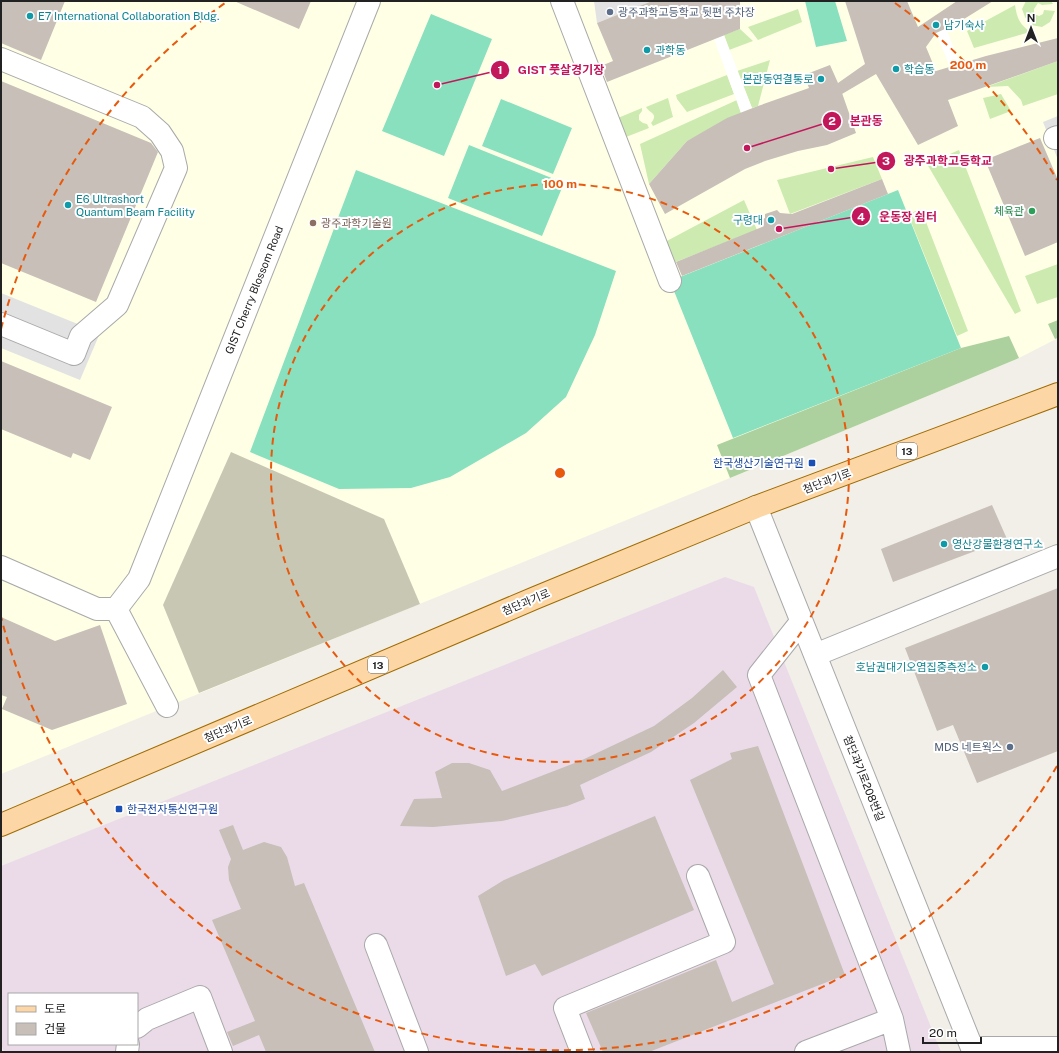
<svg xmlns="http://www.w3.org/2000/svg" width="1059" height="1053" font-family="'Public Sans','Noto Sans KR',sans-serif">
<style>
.industrial{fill:#ebdbe8;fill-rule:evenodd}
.education{fill:#ffffe5}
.construction{fill:#c7c7b4}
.grass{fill:#cdebb0}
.forest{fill:#add19e}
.pitch{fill:#88e0be}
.parking{fill:#e2e2e2}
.pier{fill:#fff}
.building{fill:#c7bfb8}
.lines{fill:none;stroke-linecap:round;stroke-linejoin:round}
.minor-casing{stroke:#a9a9a9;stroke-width:24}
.major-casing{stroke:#a06b00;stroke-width:24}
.minor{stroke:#fff;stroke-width:22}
.major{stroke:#fcd6a4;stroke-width:22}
.ring{fill:none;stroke:#e8590c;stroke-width:2;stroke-dasharray:7 5}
.service-dot{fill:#5c6f8a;stroke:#fff;stroke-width:1.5}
.culture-dot{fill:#0f9aa8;stroke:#fff;stroke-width:1.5}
.leisure-dot{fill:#2e9e5b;stroke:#fff;stroke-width:1.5}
.education-dot{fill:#8d6e63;stroke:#fff;stroke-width:1.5}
.transit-dot{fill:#1a4fb4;stroke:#fff;stroke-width:1.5}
.labels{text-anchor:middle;stroke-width:4;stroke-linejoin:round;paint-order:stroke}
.shield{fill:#fff;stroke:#646464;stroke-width:1}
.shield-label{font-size:10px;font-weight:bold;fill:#222}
.service-label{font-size:11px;fill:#4e5e75;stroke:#fff;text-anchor:start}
.culture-label{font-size:11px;fill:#0d838f;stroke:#fff;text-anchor:start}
.leisure-label{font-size:11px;fill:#27864d;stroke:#fff;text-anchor:end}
.education-label{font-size:11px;fill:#785e54;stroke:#fff;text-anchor:start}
.street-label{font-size:11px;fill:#222;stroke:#fff}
.transit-label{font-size:11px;fill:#164399;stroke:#fff;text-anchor:end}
.centre{fill:#e8590c;stroke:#fff;stroke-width:2}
.ring-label{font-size:12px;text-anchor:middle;font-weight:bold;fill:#e8590c;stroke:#fff;stroke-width:4;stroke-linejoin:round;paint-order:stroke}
.leader{fill:none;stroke:#c2185b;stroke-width:1.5}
.callout-dot{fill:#c2185b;stroke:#fff;stroke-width:1.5}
.mark-label{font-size:12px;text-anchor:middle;font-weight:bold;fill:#fff}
.callout-label{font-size:12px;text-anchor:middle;font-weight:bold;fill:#c2185b;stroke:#fff;stroke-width:4;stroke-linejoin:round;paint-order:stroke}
</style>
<rect width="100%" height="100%" fill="#f2efe9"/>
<path class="industrial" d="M725,577L754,587L941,1052H4L1,1044V866ZM9,994H137V1044H9Z"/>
<path class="education" d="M1,1H1058V338L1019,358L730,478L1,774Z"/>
<path class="construction" d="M231,452L384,519L420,604L199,693L163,605Z"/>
<path class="grass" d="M1026,1H1051L1053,4L1042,5L1038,3L1034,9V14L1039,16L1043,14L1044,10L1055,11L1050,22L1042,27L1031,25L1025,17L1022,9Z
M1015,5C1017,18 1019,23 1030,32L974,48L967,31Z
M798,9L802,22L758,40L748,27Z
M740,29L753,41L729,50L724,35Z
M770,60L758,106L752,108L737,71Z
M1058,61V94L1023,106L1021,100L1008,86L986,87Z
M727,75L734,94L687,112L677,99L676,95Z
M1001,94L1011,111L990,119L983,98Z
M668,98L673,117L653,126L651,123C659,113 649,113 646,107Z
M737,100L741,113L687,141L649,184L640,144Z
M642,108V111L639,115V120L643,123L647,124L649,128L621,139L613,120Z
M959,150L1021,311L1015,314L927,164Z
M873,157L882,179L790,214L777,180Z
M744,200L757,230L673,263L663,243Z
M921,209L968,331L957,336L908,214Z
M1058,264V297L1037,304L1025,276Z"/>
<path class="forest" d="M1058,320V338L1055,339L1048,324Z
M1009,336L1019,358L730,478L717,445L961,348Z"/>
<path class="pitch" d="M805,1H835L847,41L816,47Z
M431,14L492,39L444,156L382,131Z
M501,99L572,128L553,174L482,146Z
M469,145L564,183L542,236L448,198Z
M356,170L616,271L595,335L566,397L526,433L450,477L411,488L339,489L250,452Z
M898,190L961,348L733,438L670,281Z"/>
<path class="parking" d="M594,1H652L597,23Z
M1058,116V160L1043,122Z
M1,293L100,333L80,380L1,348Z"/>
<path class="pier" d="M946,28L960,64L950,67L936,33Z
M724,35L752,108L741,113L714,39Z"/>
<path class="building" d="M1,1H65L41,60L1,43Z
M234,1H311L299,29Z
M652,1H740V29L607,82L601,66L613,61L597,23Z
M845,1H907L918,27L957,1H993L956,24L936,33L926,47L936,71L986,56L1058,38V61L948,100L958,126L918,145L876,74L842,94V93L856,133L827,145L798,151L765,161L745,169L665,214L649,184L687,141L727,118L758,106L809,88L804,75L830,65L838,83L865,64Z
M1,81L151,143L158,152L96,302L1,263Z
M1040,138L1058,180V242L1025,256L985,160Z
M882,179L888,194L682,276L676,262L762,227L760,221L765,218V214L777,210L780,213L792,214Z
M1,361L112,407L90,460L73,453L71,458L1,429Z
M992,505L1007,539L893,582L881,549Z
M1058,588V751L977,783L953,725L937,731L905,648Z
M1,617L55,641L100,625L127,704L52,730L2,709L7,697L1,695Z
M723,670L737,687L694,723L651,752L580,785L585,799L567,806L502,821L433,827L400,826L414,799L442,798L435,772L452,763H469L490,770L502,791L580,761L654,726L692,698Z
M758,746L845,975L649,1052H603L586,1013L716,960L732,1002L774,984L690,780L732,759L730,753Z
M655,816L694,910L542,976L535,964L506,976L478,896L504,880Z
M233,825L243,850L264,842L281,847L287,857L295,886L304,883L375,1052H266L259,1035L233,1046L227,1032L255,1021L212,920L241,909L229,880L228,867L231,859L219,830Z"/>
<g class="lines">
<defs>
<path id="minor" d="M562,1L670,281
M1,59L142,117L160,133L172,151L176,168L117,305L81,336L74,354L1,324
M1055,138L1058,137
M756,507L972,1048V1052
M1,567L97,609H116L139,579L369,1
M116,609L167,706
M801,622L759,675L892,1019L806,1052
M815,655L1058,556
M376,945L417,1052
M892,1019L899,1052
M137,1027L147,1019L200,997L221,1052
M972,1048H1058
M127,1052L128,1044
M582,1052L565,1008L724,942L698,876"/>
<path id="major" d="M1,825L535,598L756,507L1058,394"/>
</defs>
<use href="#minor" class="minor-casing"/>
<use href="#major" class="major-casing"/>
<use href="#minor" class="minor"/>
<use href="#major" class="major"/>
</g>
<g class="ring">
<circle cx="560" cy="473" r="289"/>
<path d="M1057 766A577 577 0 0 1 1 617M1 329A577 577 0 0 1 225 3M895 3A577 577 0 0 1 1057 180"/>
</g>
<g class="service-dot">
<circle cx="610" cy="12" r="4"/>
<circle cx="1010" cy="747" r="4"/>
</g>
<g class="culture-dot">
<circle cx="30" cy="16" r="4"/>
<circle cx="936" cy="25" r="4"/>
<circle cx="647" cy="50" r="4"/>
<circle cx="896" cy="69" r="4"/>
<circle cx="821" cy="79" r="4"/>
<circle cx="68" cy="205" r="4"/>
<circle cx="771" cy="220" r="4"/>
<circle cx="944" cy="544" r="4"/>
<circle cx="985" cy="667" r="4"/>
</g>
<circle class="leisure-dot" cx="1032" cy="211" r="4"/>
<circle class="education-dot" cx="313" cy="223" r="4"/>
<g class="transit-dot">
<rect x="808" y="459" width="8" height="8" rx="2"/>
<rect x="115" y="805" width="8" height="8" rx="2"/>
</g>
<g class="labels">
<g class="shield">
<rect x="897" y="443" width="20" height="16" rx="3"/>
<rect x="368" y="657" width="20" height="16" rx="3"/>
</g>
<g class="shield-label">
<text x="907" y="455">13</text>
<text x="378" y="669">13</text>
</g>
<g class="service-label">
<text x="618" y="16">광주과학고등학교 뒷편 주차장</text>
<text x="1002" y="751" text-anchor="end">MDS 네트웍스</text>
</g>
<g class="culture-label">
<text x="38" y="20">E7 International Collaboration Bldg.</text>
<text x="944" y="29">남기숙사</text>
<text x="655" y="54">과학동</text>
<text x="904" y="73">학습동</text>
<text x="813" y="83" text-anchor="end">본관동연결통로</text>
<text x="76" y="203">E6 Ultrashort<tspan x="76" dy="13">Quantum Beam Facility</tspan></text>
<text x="763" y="224" text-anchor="end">구령대</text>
<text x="952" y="548">영산강물환경연구소</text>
<text x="977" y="671" text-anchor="end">호남권대기오염집중측정소</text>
</g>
<g class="leisure-label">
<text x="1024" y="215">체육관</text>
</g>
<g class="education-label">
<text x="321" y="227">광주과학기술원</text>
</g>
<g class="street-label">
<text transform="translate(254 290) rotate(-68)" y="4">GIST Cherry Blossom Road</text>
<text transform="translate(827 481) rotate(-21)" y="4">첨단과기로</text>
<text transform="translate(526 602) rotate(-23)" y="4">첨단과기로</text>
<text transform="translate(228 729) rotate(-23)" y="4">첨단과기로</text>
<text transform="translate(864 778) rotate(68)" y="4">첨단과기로208번길</text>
</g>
<g class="transit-label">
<text x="804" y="467">한국생산기술연구원</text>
<text x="127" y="813" text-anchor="start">한국전자통신연구원</text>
</g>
</g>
<circle cx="560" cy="473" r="6" class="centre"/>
<g class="ring-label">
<text x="968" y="69">200 m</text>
<text x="560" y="188">100 m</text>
</g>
<path class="leader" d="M437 85L500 70M747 148L832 121M831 169L886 161M779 229L861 216"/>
<g class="callout-dot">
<circle cx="437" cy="85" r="4"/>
<circle cx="747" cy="148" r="4"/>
<circle cx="831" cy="169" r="4"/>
<circle cx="779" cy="229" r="4"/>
<circle cx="500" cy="70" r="10"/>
<circle cx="832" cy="121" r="10"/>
<circle cx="886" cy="161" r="10"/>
<circle cx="861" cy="216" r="10"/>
</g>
<g class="mark-label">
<text x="500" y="74">1</text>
<text x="832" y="125">2</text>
<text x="886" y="165">3</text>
<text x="861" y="221">4</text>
</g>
<g class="callout-label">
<text x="561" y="74">GIST 풋살경기장</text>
<text x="866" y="125">본관동</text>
<text x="948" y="165">광주과학고등학교</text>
<text x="908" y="221">운동장 쉼터</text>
</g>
<rect width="1059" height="1053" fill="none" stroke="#222222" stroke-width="4"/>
<rect x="8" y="993" width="130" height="52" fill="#ffffff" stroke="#a7a7a7"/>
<rect x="16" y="1006" width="20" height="6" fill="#fcd6a4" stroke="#a7a7a7"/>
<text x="44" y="1013" font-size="12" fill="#222222">도로</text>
<rect x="16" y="1023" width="20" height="12" fill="#c7bfb8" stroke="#a7a7a7"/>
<text x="44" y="1033" font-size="12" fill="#222222">건물</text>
<g transform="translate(1031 28)" stroke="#ffffff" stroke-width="3" paint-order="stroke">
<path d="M0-3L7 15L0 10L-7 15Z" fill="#222222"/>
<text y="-6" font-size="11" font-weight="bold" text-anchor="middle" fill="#222222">N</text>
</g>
<path d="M923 1037v6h58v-6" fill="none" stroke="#222222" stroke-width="2"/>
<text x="929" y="1037" font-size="12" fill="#222222" stroke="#ffffff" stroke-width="3" paint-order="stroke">20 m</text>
</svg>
